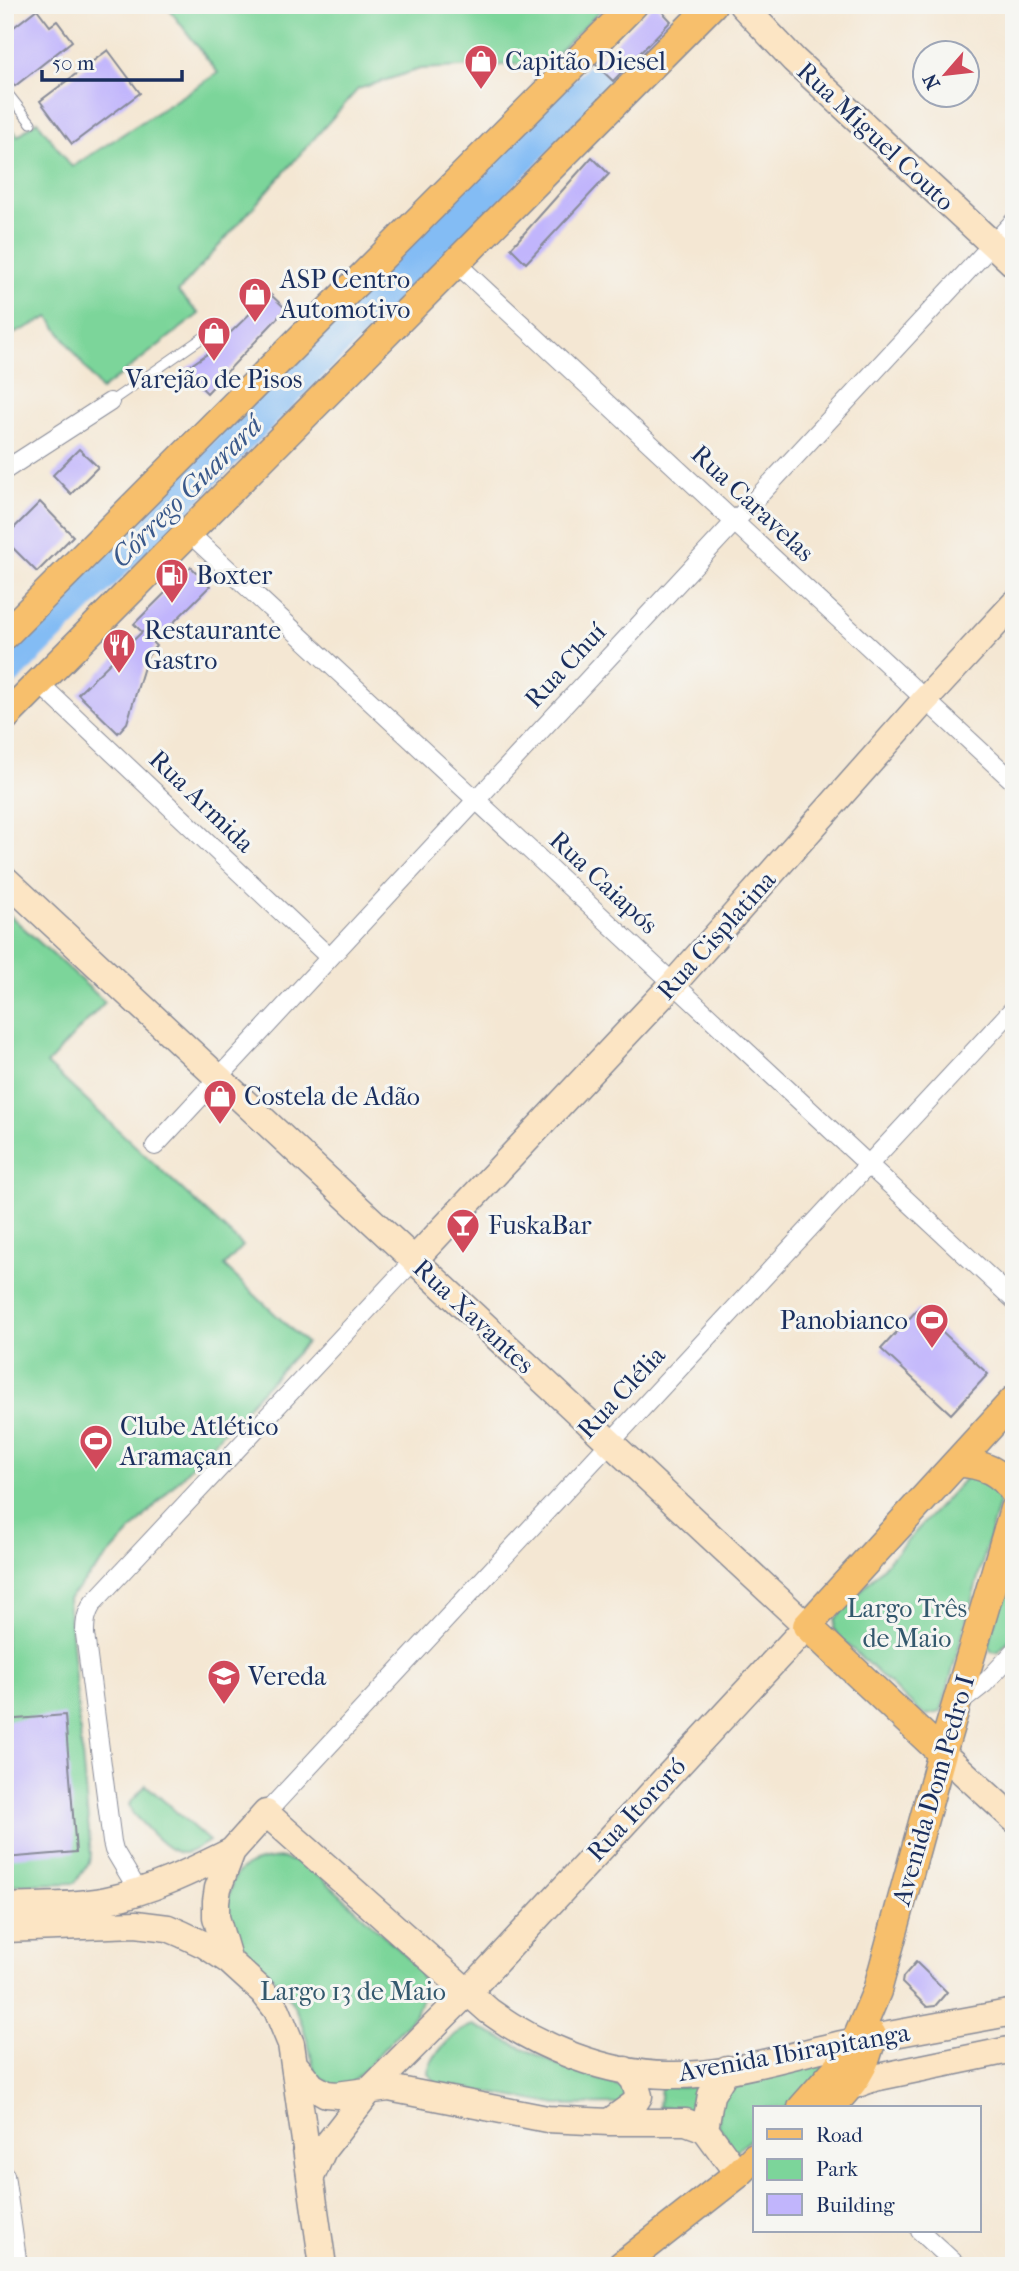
<svg xmlns="http://www.w3.org/2000/svg" width="1019" height="2271" font-family="'IM FELL French Canon',serif">
<style>
.green{fill:#7cd59a;stroke:#4c827c;stroke-width:2}
.lines{fill:none;stroke-linecap:round;stroke-linejoin:round}
.river{stroke:#83bcf4;stroke-width:33}
.building{fill:#c1b5fc}
.lane-casing{stroke:#888b98;stroke-width:11}
.street-casing{stroke:#888b98;stroke-width:20}
.secondary-casing{stroke:#888b98;stroke-width:29}
.primary-casing{stroke:#888b98;stroke-width:31}
.lane{stroke:#fff;stroke-width:9}
.street{stroke:#fff;stroke-width:18}
.secondary{stroke:#fce5c4;stroke-width:26}
.primary{stroke:#f7bf6c;stroke-width:28}
.labels{text-anchor:middle;stroke-width:6;stroke-linejoin:round;paint-order:stroke}
.poi-label{font-size:26px;fill:#1b2f5e;stroke:#f6f6f2;text-anchor:start}
.street-label{font-size:26px;fill:#1b2f5e;stroke:#f6f6f2}
.park-label{font-size:26px;fill:#33586d;stroke:#f6f6f2}
.water-label{font-size:28px;font-style:italic;fill:#3a598b;stroke:#f6f6f2}
</style>
<rect width="100%" height="100%" fill="#f6f6f2"/>
<filter id="ink" filterUnits="userSpaceOnUse"><feTurbulence type="fractalNoise" baseFrequency=".0143" numOctaves="2"/><feDisplacementMap in="SourceGraphic" scale="14" xChannelSelector="R" yChannelSelector="G"/><feConvolveMatrix kernelMatrix="1 2 1 2 8 2 1 2 1" color-interpolation-filters="sRGB"/></filter>
<filter id="wash" filterUnits="userSpaceOnUse"><feTurbulence type="fractalNoise" baseFrequency=".00686" numOctaves="4" result="noise"/><feDisplacementMap in="SourceGraphic" scale="28" xChannelSelector="R" yChannelSelector="G"/><feGaussianBlur stdDeviation="1.57" result="paint"/><feColorMatrix in="noise" values="0 0 0 0 0 0 0 0 0 0 0 0 0 0 0 0 0 1.4 0 .05"/><feComposite in="paint" operator="in"/></filter>
<g filter="url(#wash)">
<rect width="100%" height="100%" fill="#f4e7d3"/>
<path class="green" d="M166,5H606L547,63L420,69L358,89L178,292L199,314L101,390L49,317L5,338V119L18,136L37,121L72,167L218,73Z
M5,911L105,1002L47,1064L243,1246L224,1266L306,1343L68,1599L91,1855L88,1864L75,1883L5,1885Z
M967,1476L993,1483L999,1502L941,1712L927,1715L920,1712L837,1635L834,1629L835,1619Z
M1014,1557V1635L998,1652L991,1651L988,1646Z
M146,1785L209,1841C201,1846 193,1852 184,1853C168,1855 143,1823 132,1813L129,1804Z
M282,1858L309,1866L414,1963L423,1981V1994L416,2014L353,2082L338,2089L315,2074C310,2050 305,2025 292,2003C287,1994 280,1985 273,1977C258,1961 227,1939 226,1914C226,1905 229,1896 231,1887C235,1864 262,1859 282,1858Z
M473,2025L565,2068L629,2089L619,2104L558,2105L436,2083L428,2073C429,2057 457,2029 473,2025Z
M836,2055L802,2095L787,2108H755V2135L735,2152L718,2125L720,2093L731,2081Z
M699,2086L702,2088L696,2110L659,2107L661,2087Z"/>
<g class="lines">
<path class="river" d="M5,672L604,73"/>
</g>
<g id="blocks">
<path class="building" d="M653,5H656L671,21L613,81L595,64Z
M37,9L50,26L57,21L72,41L15,86L5,74V34Z
M108,50L140,93L72,144L40,101Z
M592,157L609,174L526,263L511,248Z
M270,294L286,309L207,393L184,370L226,341L224,339Z
M79,449L98,467L71,494L53,475Z
M40,502L73,536L37,572L5,540V537Z
M191,567L210,586L153,643L156,646L147,657L127,723L118,733L78,694L142,632L134,624Z
M918,1309L988,1374L951,1414L881,1349Z
M65,1715L76,1852L5,1858V1720Z
M916,1962L947,1992L935,2006L927,2007L902,1983L903,1977Z"/>
</g>
</g>
<g filter="url(#ink)">
<use href="#blocks" fill-opacity="0" stroke="#888b98" stroke-width="2"/>
<g class="lines">
<defs>
<path id="lane" d="M5,90L31,123
M110,402L208,334"/>
<path id="street" d="M456,263L1014,782
M5,470L110,402
M188,532L1014,1300
M39,683L329,957
M155,1146L1014,221
M956,1706L984,1684L1014,1652
M266,1813L1014,1008
M139,1892L114,1850L112,1842L85,1634C85,1621 86,1614 93,1603L414,1260
M5,2175L18,2266
M920,2231L958,2266"/>
<path id="secondary" d="M742,5L794,60L1014,264
M5,879L807,1626L467,1993L370,2090L323,2150L311,2177
M414,1260L674,983L925,700L1014,604
M942,1753L1014,1819
M5,1907C39,1905 74,1907 107,1900C151,1891 192,1871 232,1851
M5,1929L136,1924L168,1928L182,1934L205,1945L229,1961L263,1992L277,2010L291,2044L323,2266
M229,1961L216,1917V1901L218,1888L232,1851L266,1813L489,2011C539,2047 605,2074 667,2075C731,2077 795,2053 856,2041C909,2031 961,2022 1014,2012
M294,2064L312,2086L326,2094L337,2095L389,2088L547,2119L609,2122H686L705,2129L738,2174
M852,2086L874,2078L1014,2049
M609,2122L634,2104L639,2096L634,2080L625,2070
M705,2129L711,2095L727,2069"/>
<path id="primary" d="M5,635L633,5
M5,717L712,5
M957,1463C981,1463 1001,1471 1014,1492
M942,1753L807,1626L1014,1400
M802,2108L848,2056L856,2041L877,1991L942,1753L1014,1509
M830,2108C851,2086 867,2067 872,2035
M621,2266L738,2174L755,2157"/>
</defs>
<use href="#lane" class="lane-casing"/>
<use href="#street" class="street-casing"/>
<use href="#secondary" class="secondary-casing"/>
<use href="#primary" class="primary-casing"/>
<use href="#lane" class="lane"/>
<use href="#street" class="street"/>
<use href="#secondary" class="secondary"/>
<use href="#primary" class="primary"/>
</g>
</g>
<defs>
<symbol id="shop-pin" viewBox="-11 -11 22 30"><path d="M0 17L-7.5 6A9.5 9.5 0 1 1 7.5 6Z" fill="#d1495b" stroke="#f6f6f2"/><path d="M-5-2.5h2.3a2.7 3.5 0 0 1 5.4 0H5L5.5 6h-11ZM-1.5-2.5h3a1.5 2.3 0 0 0-3 0Z" fill="#fff"/></symbol>
<symbol id="fuel-pin" viewBox="-11 -11 22 30"><path d="M0 17L-7.5 6A9.5 9.5 0 1 1 7.5 6Z" fill="#d1495b" stroke="#f6f6f2"/><path d="M-5.5-6h7V0h2V4h1.3V-2.5L3-4.5l.8-.8L6-3V5H2.5V1h-1V6h-7ZM-4.2-4.7v3.2H.2V-4.7Z" fill="#fff"/></symbol>
<symbol id="restaurant-pin" viewBox="-11 -11 22 30"><path d="M0 17L-7.5 6A9.5 9.5 0 1 1 7.5 6Z" fill="#d1495b" stroke="#f6f6f2"/><path d="M-5-6h1v4h1v-4h1v4h1v-4h1v5L-1.5 .5V6h-2V.5L-5-1ZM5-6V6H3V1.5H1.5Q1.5-4 5-6Z" fill="#fff"/></symbol>
<symbol id="bar-pin" viewBox="-11 -11 22 30"><path d="M0 17L-7.5 6A9.5 9.5 0 1 1 7.5 6Z" fill="#d1495b" stroke="#f6f6f2"/><path d="M-6-5H6L.8 .8V4.5H3.5V6h-7V4.5H-.8V.8Z" fill="#fff"/></symbol>
<symbol id="stadium-pin" viewBox="-11 -11 22 30"><path d="M0 17L-7.5 6A9.5 9.5 0 1 1 7.5 6Z" fill="#d1495b" stroke="#f6f6f2"/><path d="M0-5a6.5 5 0 1 0 0 10a6.5 5 0 1 0 0-10ZM-3.5-1.8h7v3.6h-7Z" fill="#fff"/></symbol>
<symbol id="school-pin" viewBox="-11 -11 22 30"><path d="M0 17L-7.5 6A9.5 9.5 0 1 1 7.5 6Z" fill="#d1495b" stroke="#f6f6f2"/><path d="M0-5L7-2L0 1L-7-2ZM-4 1L0 2.5L4 1V4Q0 6-4 4Z" fill="#fff"/></symbol>
</defs>
<g fill-rule="evenodd">
<use href="#shop-pin" x="462" y="42" width="38" height="52"/>
<use href="#shop-pin" x="236" y="275" width="38" height="52"/>
<use href="#shop-pin" x="195" y="314" width="38" height="52"/>
<use href="#fuel-pin" x="153" y="556" width="38" height="52"/>
<use href="#restaurant-pin" x="100" y="626" width="38" height="52"/>
<use href="#shop-pin" x="201" y="1077" width="38" height="52"/>
<use href="#bar-pin" x="444" y="1206" width="38" height="52"/>
<use href="#stadium-pin" x="913" y="1301" width="38" height="52"/>
<use href="#stadium-pin" x="77" y="1422" width="38" height="52"/>
<use href="#school-pin" x="205" y="1657" width="38" height="52"/>
</g>
<g class="labels">
<g class="poi-label">
<text x="505" y="70">Capitão Diesel</text>
<text x="280" y="288">ASP Centro<tspan x="280" dy="30">Automotivo</tspan></text>
<text x="214" y="388" text-anchor="middle">Varejão de Pisos</text>
<text x="196" y="584">Boxter</text>
<text x="144" y="639">Restaurante<tspan x="144" dy="30">Gastro</tspan></text>
<text x="244" y="1105">Costela de Adão</text>
<text x="488" y="1234">FuskaBar</text>
<text x="908" y="1329" text-anchor="end">Panobianco</text>
<text x="120" y="1435">Clube Atlético<tspan x="120" dy="30">Aramaçan</tspan></text>
<text x="248" y="1685">Vereda</text>
</g>
<g class="street-label">
<text transform="translate(876 136) rotate(43)" y="9">Rua Miguel Couto</text>
<text transform="translate(753 503) rotate(43)" y="9">Rua Caravelas</text>
<text transform="translate(565 665) rotate(-47)" y="9">Rua Chuí</text>
<text transform="translate(202 801) rotate(44)" y="9">Rua Armida</text>
<text transform="translate(604 882) rotate(43)" y="9">Rua Caiapós</text>
<text transform="translate(716 935) rotate(-48)" y="9">Rua Cisplatina</text>
<text transform="translate(474 1316) rotate(43)" y="9">Rua Xavantes</text>
<text transform="translate(621 1392) rotate(-47)" y="9">Rua Clélia</text>
<text transform="translate(933 1790) rotate(-74)" y="9">Avenida Dom Pedro I</text>
<text transform="translate(636 1809) rotate(-47)" y="9">Rua Itororó</text>
<text transform="translate(794 2052) rotate(-10)" y="9">Avenida Ibirapitanga</text>
</g>
<g class="park-label">
<text x="907" y="1617">Largo Três<tspan x="907" dy="30">de Maio</tspan></text>
<text x="353" y="2000">Largo 13 de Maio</text>
</g>
<g class="water-label">
<text transform="translate(186 491) rotate(-45)" y="10">Córrego Guarará</text>
</g>
</g>
<rect width="1019" height="2271" fill="none" stroke="#f6f6f2" stroke-width="28"/>
<rect x="753" y="2106" width="228" height="126" fill="#f6f6f2" stroke="#9ea6b7" stroke-width="2"/>
<rect x="767" y="2129" width="35" height="10" fill="#f7bf6c" stroke="#9ea6b7" stroke-width="2"/>
<text x="816" y="2142" font-size="21" fill="#1b2f5e">Road</text>
<rect x="767" y="2159" width="35" height="21" fill="#7cd59a" stroke="#9ea6b7" stroke-width="2"/>
<text x="816" y="2176" font-size="21" fill="#1b2f5e">Park</text>
<rect x="767" y="2194" width="35" height="21" fill="#c1b5fc" stroke="#9ea6b7" stroke-width="2"/>
<text x="816" y="2212" font-size="21" fill="#1b2f5e">Building</text>
<g transform="translate(946 74) rotate(242)"><circle r="33" fill="#f6f6f2" stroke="#9ea6b7" stroke-width="2"/>
<path d="M0-5L12 26L0 18L-12 26Z" fill="#d1495b"/>
<text y="-10" font-size="19" font-weight="bold" text-anchor="middle" fill="#1b2f5e">N</text>
</g>
<path d="M42 70v10h140v-10" fill="none" stroke="#1b2f5e" stroke-width="3.5"/>
<text x="52" y="70" font-size="21" fill="#1b2f5e" stroke="#f6f6f2" stroke-width="5" paint-order="stroke">50 m</text>
</svg>
